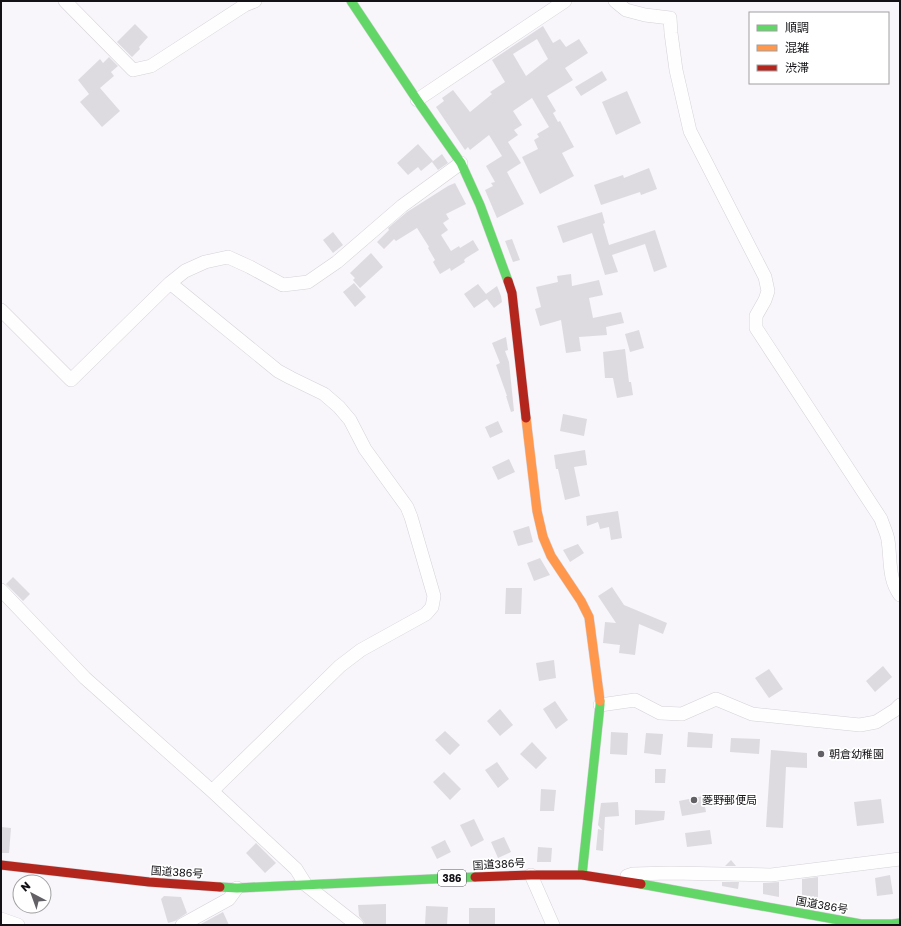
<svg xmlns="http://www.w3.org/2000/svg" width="901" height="926" font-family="'Golos Text','Noto Sans JP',sans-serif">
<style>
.building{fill:#dedbe0;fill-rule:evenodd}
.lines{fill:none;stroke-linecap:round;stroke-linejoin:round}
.street-casing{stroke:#d5d2d7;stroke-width:14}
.fast-casing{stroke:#d5d2d7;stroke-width:10}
.slow-casing{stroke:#d5d2d7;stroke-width:10}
.jam-casing{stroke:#d5d2d7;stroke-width:10}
.street{stroke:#fefefe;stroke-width:13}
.fast{stroke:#63d668;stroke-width:9}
.slow{stroke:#ff974d;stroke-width:9}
.jam{stroke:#b3261e;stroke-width:9}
.poi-dot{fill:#646166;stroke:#fff;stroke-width:1.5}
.labels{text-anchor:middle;stroke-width:3.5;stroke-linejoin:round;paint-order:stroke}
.shield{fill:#fff;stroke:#5a595c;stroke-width:1}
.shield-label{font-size:10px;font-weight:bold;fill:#141216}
.poi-label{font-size:11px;fill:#141216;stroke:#fff;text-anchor:start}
.street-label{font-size:11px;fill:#141216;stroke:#fff}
</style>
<rect width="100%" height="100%" fill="#f8f5fb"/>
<path class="building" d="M135,24L148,37L139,47L140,49L132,57L117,42Z
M543,26L553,43L560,39L566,47L579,39L588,53L565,68L573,80L547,96L556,111L553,113L558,122L560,121L574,147L562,153L574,176L540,194L522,157L538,149L534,140L539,137L537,134L549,127L532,98L513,111L522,125L514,130L518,135L508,142L521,163L507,172L524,204L497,218L485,190L493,186L491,183L495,182L486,166L502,156L489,135L470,150L468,147L465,150L436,107L444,101L442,98L453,90L470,112L492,94L490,92L505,82L492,60ZM537,39L548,59L526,76L513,54Z
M109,57L118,66L111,72L114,76L100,88L120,111L102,127L80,102L89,94L78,80L100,59L103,63Z
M602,71L607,80L581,96L575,87Z
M627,91L641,123L616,135L602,102Z
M418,144L433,161L421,171L418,167L408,175L397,163Z
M442,154L448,163L438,170L432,162Z
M649,168L657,189L641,195L640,192L601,205L594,185L623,175L624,178Z
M455,183L466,204L446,214L449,219L443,223L448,230L441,235L451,251L459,246L460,248L473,240L479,250L466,258L464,260L465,262L451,271L450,268L440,274L433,262L435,260L428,248L429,247L417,228L396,241L394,239L384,249L377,242L389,230L388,228L407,212L448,186Z
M602,212L605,223L603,224L609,245L655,230L667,267L654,272L645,244L612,255L618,272L605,275L592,233L563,243L557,226Z
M333,232L343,245L333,253L323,240Z
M512,239L520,260L513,262L505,241Z
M371,253L383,267L360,288L353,280L355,278L350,273Z
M571,274L572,286L599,280L603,295L589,298L593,318L621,312L624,323L606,327L607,335L579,337L581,351L566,353L561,320L540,326L535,309L541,307L536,287L558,282L557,276Z
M354,283L366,297L355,307L343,292Z
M478,284L486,294L497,286L501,296L502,302L494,308L487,299L474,308L464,294Z
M639,330L644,348L630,352L625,334Z
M506,337L508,350L505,351L509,362L514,411L511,412L506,396H507L496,365L500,363L492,343Z
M625,349L629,382H631L633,395L617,398L613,378H605L603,352Z
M563,414L587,419L584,436L560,431Z
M498,421L503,432L490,438L485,427Z
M585,450L587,465L574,467L580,496L565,500L558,469H556L554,455Z
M509,459L515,472L498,480L492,467Z
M618,511L622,538L611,540L609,527L600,529L598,522L587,526L586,516Z
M529,526L533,542L518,546L513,531Z
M578,544L584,553L570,562L563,550Z
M540,558L550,575L534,581L527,563Z
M13,577L30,594L23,601L6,584Z
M612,587L624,605L667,623L663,634L639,624L635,655L619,653L620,645L603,643L605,622L616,623L598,596Z
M506,588H522L521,614H505Z
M554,660L556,678L539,681L536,663Z
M883,666L892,677L875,692L866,681Z
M769,669L783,689L769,698L755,678Z
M555,701L568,720L556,729L543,709Z
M500,709L513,725L500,736L487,721Z
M445,731L460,745L450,755L435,740Z
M611,732L628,733L627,755L610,754Z
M688,732L713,734L712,748L687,747Z
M646,733L663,734L661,755L644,753Z
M731,738L760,739L759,754L730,752Z
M532,742L547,758L536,769L520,754Z
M771,750L807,753V768L786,767L783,828L766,827Z
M497,762L509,779L498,788L485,770Z
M655,769H666L665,783H655Z
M444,772L461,789L450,800L433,782Z
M541,789L556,790L554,811H540Z
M703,796L706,812L682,816L679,801Z
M881,799L884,823L857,826L854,802Z
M618,802L619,816L605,817L603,851L596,850L598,829L602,830L598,825L601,803Z
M635,810L665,811L664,820L635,825Z
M474,819L484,840L471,847L460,825Z
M1,827L11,828L9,853H1Z
M710,830L712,844L687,847L685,833Z
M504,837L511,852L498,858L491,842Z
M445,840L451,852L437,859L431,847Z
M256,843L276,863L265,873L246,853Z
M538,847L552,848L551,862H537Z
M731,860L736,866H725Z
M890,875L893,894L877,896L875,878Z
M818,877V899H802V879Z
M722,882H739L738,889L722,886Z
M779,882V897L763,894V883Z
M164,896L181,897L187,913L175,921L168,923L161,899Z
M386,904V924L365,925L364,922L359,916L358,905Z
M426,906L448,907L447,925H425Z
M469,908H495V925H469Z
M223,912L229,925H199Z"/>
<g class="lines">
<defs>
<path id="street" d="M65,1L133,70L151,66L245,5L255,1
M615,1L626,10L645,15L670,18L671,33L676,70L690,131L765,277L768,291L765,300L756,316V328L881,519C883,526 887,533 888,540C891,559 888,579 900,595
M417,100L565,1
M170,283L278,371L291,378L324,394L339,407L350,420L365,449L407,507L411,517L434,596L432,607L426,614L361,650L340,666L212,791
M1,310L71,380L170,283L185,271L205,262L228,257L250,267L283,285L308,282L337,262L402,206L461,163
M1,590L85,678L212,791L296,869L306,885L357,925
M600,705L635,700L660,713L682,714L716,699L752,714L860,725L876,722L895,710L900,705
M531,875L553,925
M627,876L633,874L670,873L771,875L900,859
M1,919L18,925
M182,925L229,899L237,888"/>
<path id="fast" d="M351,1L417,100L461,163L480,205L508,281
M582,875L600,705V701
M641,884L861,924H892L900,923
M220,887L237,888L475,877"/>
<path id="slow" d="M526,418L537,511L543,537L551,556L581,601L589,617L600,701"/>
<path id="jam" d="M508,281L512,293L526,418
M1,865L149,882L220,887
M475,877L531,875H582L641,884"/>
</defs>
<use href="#street" class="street-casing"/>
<use href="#fast" class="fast-casing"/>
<use href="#slow" class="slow-casing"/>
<use href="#jam" class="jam-casing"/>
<use href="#street" class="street"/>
<use href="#fast" class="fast"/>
<use href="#slow" class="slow"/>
<use href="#jam" class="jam"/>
</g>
<g class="poi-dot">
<circle cx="821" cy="754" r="4"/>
<circle cx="694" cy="800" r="4"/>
</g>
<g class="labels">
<rect class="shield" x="438" y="870" width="28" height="16" rx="3"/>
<g class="shield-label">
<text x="452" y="882">386</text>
</g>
<g class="poi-label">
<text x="829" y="758">朝倉幼稚園</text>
<text x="702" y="804">菱野郵便局</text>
</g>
<g class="street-label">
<text transform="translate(499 864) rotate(-3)" y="4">国道386号</text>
<text transform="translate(177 872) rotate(4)" y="4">国道386号</text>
<text transform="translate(822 905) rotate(10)" y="4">国道386号</text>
</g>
</g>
<rect width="901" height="926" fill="none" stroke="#141216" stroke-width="4"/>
<rect x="749" y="12" width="140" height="72" fill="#ffffff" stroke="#a1a0a2"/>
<rect x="757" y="25" width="20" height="6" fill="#63d668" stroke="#a1a0a2"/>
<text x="785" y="32" font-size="12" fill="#141216">順調</text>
<rect x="757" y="45" width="20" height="6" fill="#ff974d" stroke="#a1a0a2"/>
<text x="785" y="52" font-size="12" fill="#141216">混雑</text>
<rect x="757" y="65" width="20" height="6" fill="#b3261e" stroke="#a1a0a2"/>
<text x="785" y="72" font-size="12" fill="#141216">渋滞</text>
<g transform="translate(32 894) rotate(319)"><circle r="19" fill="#ffffff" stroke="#a1a0a2"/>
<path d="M0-3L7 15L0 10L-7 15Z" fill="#646166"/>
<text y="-6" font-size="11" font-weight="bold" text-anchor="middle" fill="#141216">N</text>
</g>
</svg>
